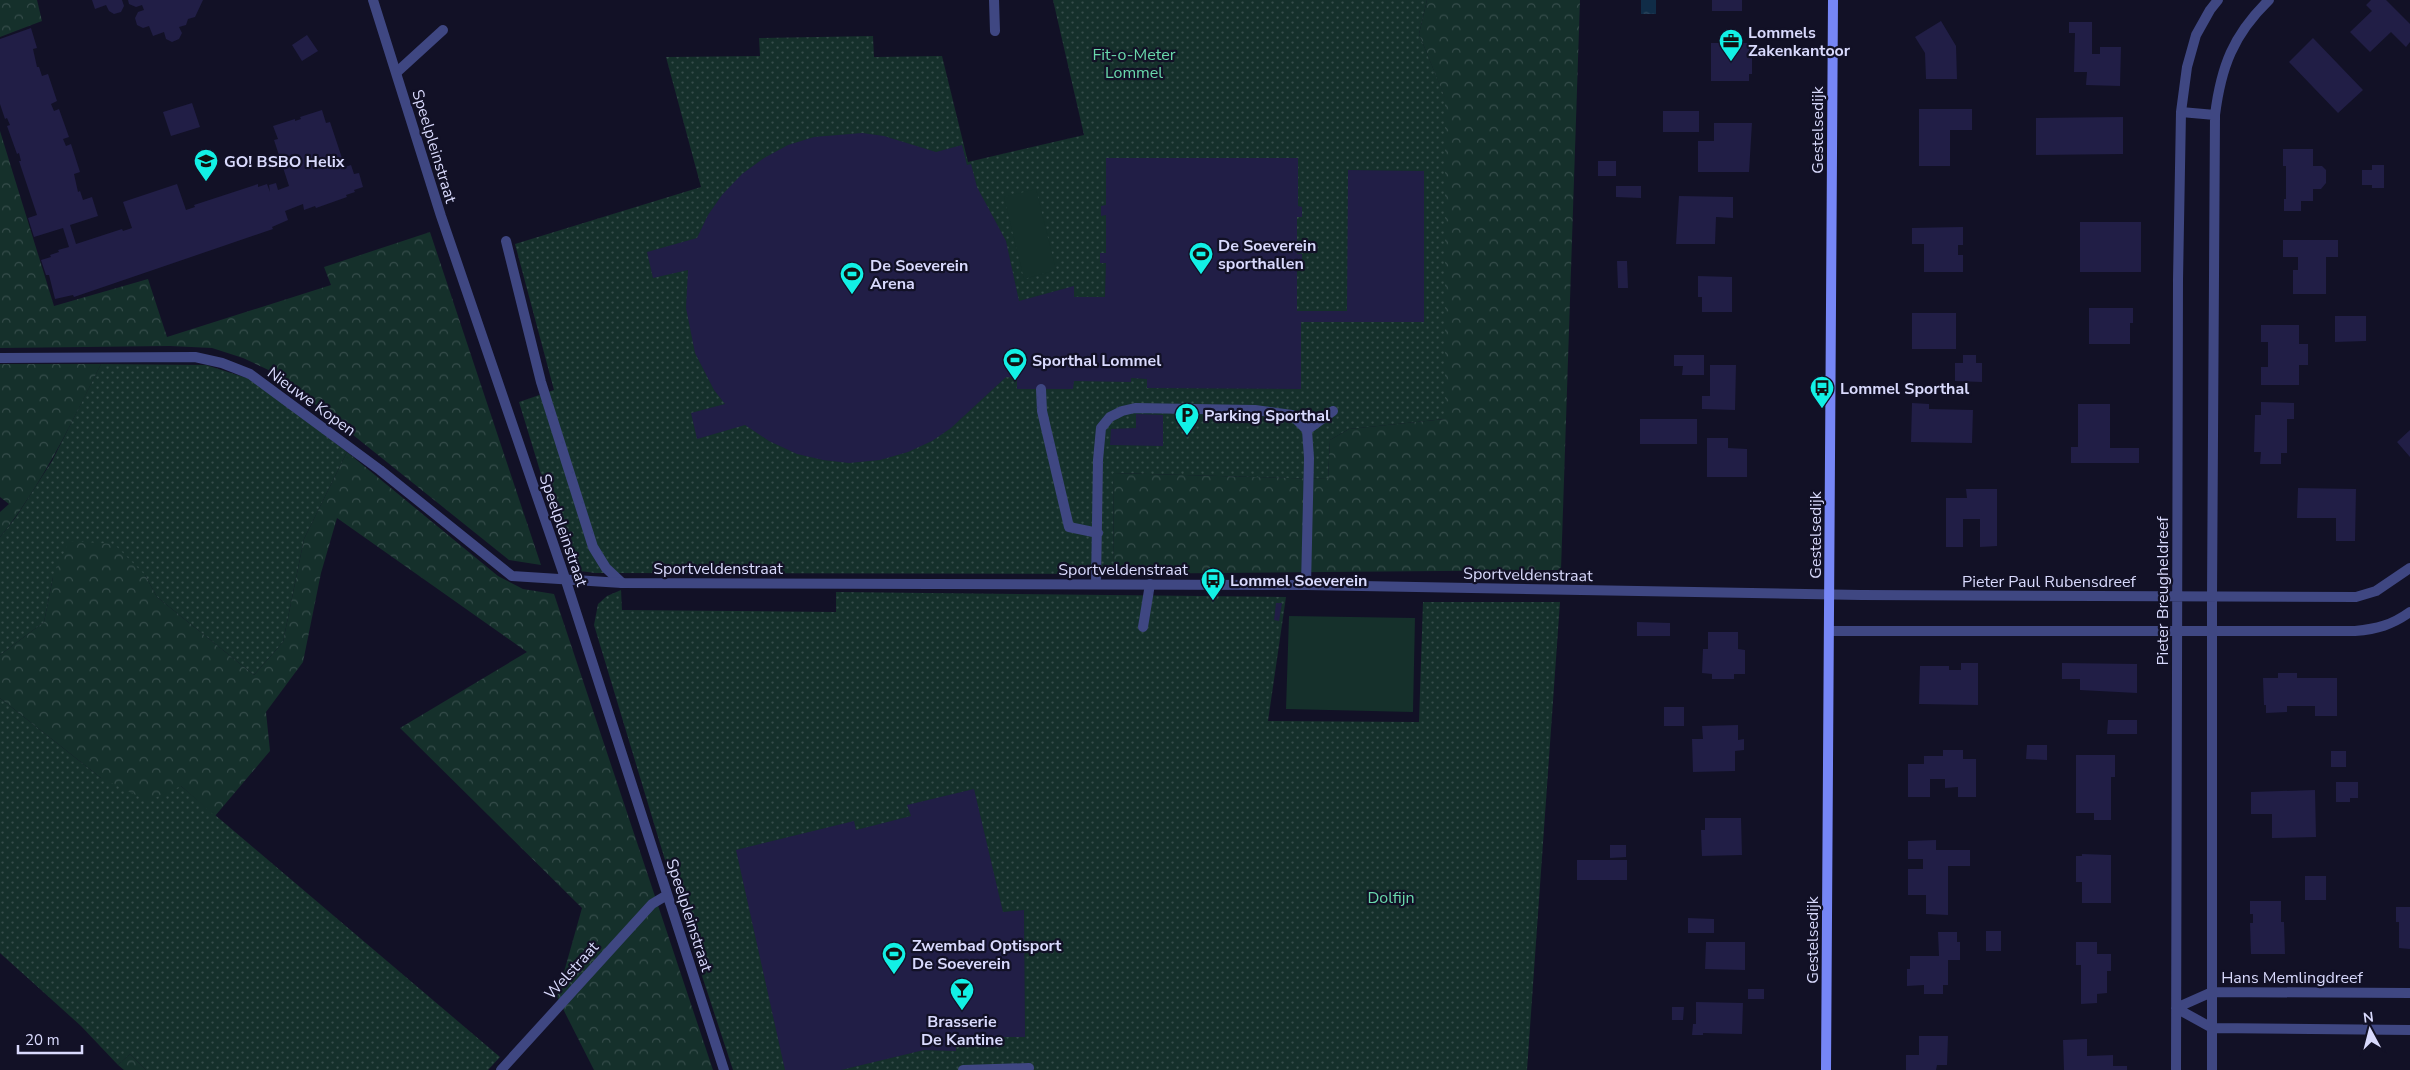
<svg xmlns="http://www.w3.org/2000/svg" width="2410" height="1070" font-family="'Nunito Sans',sans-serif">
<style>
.grass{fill:url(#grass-dots)}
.forest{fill:url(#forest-crowns)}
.garden{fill:#15302b}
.water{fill:url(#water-ripples)}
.building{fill:#211e46}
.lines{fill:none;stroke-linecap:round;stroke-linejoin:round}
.service{stroke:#3f4782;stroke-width:10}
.minor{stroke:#3f4782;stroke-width:10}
.secondary{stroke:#7686f6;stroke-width:10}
.labels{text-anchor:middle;stroke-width:4.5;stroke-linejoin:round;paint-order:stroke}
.poi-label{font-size:16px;font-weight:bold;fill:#d9dafd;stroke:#121126;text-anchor:start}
.park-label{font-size:16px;fill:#69d9ac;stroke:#121126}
.street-label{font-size:16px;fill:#d9dafd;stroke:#121126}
</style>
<defs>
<pattern id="grass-dots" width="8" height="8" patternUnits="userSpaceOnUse" patternTransform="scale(1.25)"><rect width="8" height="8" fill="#15302b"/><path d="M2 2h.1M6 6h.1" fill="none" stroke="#364d4b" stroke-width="1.8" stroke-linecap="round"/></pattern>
<pattern id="forest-crowns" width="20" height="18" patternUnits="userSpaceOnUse" patternTransform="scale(1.25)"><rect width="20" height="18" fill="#15302b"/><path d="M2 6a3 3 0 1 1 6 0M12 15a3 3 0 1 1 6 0" fill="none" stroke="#364d4b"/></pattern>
<pattern id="water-ripples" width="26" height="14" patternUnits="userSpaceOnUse" patternTransform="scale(1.25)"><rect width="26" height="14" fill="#102c47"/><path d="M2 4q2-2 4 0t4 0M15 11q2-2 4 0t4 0" fill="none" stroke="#324a62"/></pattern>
</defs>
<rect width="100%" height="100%" fill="#121126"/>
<path class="grass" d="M1053,0H1427L1419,34L1445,97V419L1349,429L1330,440L1328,479L1113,473L1114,574L595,573L580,571L566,556L519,402L554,390L515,244L701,187L666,57L760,56L759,38L873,36L874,57L942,56L968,162L1084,135Z
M101,364L206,365L253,380L347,452L304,539L283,642L254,675L157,597L145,575L53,577L44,622L0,655V537L16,517L52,461Z
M621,590L622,610L836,612V592L1286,597L1268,721L1419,722L1423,602H1560L1527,1070H733L678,903L594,625L598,604L607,596Z
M0,698L101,778L181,786L500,1057L488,1070H146L130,1054L118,1065L81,1026L0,953Z"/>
<path class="forest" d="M0,0H37L42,21L0,37Z
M1427,0H1580L1561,570L1114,574L1113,473L1328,479L1330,440L1349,429L1445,419V98L1419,34Z
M0,131L54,306L148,279L167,337L331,285L324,267L430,232L541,565L509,560L277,374L243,358L212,348L170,346L0,348Z
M0,364H101C71,424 42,485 0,537V512L9,504L0,497Z
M347,452L498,576L523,589L554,594L713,1070H594L557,997L582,908L400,728L527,652L337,518L321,573L303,662L266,712L270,751L215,816L181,786L148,801L101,778L0,698V655L44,622L53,577L69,541L114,544L145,575L157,597L254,675L283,642L304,539Z
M130,1054L146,1070H124L118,1065Z"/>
<path class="garden" d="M1036,189L1056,270L1024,279L1004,197Z
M1289,616L1415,618L1413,712L1286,709Z"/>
<path class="water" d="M1641,0H1656V14H1641Z"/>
<path class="building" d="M92,0H122L124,6L121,12L114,14L109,11L106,5L95,9Z
M128,0H203L195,17L188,19L186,25L179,27L182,33L179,39L172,42L166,39L164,32L153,36L149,26L143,28L137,25L135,18L138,12L144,10L142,5L136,7L129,4Z
M1712,0H1742V11H1712Z
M2371,0H2386L2410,24V42L2406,47L2391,32L2370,52L2350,32L2372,11L2366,5Z
M1941,21L1956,46L1957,79H1926L1925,53L1915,37Z
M2069,22H2092V54H2100V47H2121L2120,86L2086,85L2087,72H2074L2075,33H2069Z
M31,28L37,48L33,49L37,67H39L42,76L48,74L57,101L51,104L54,111L59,109L69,137L63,139L66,146L71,144L80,172L74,174L78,192L80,191L83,200L92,197L98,216L70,225L76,244L122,229L123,231L132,228L123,202L177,184L186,210L195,207L194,205L258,184V187L267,184L270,192L269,185L276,183L278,190L289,186L274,140L278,139L273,126L295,119V121L301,119L300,117L322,110L326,123L330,122L345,167L351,165L354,174L359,173L363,187L354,190L355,192L346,195L347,197L316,208L315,206L304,210L303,204L285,211L288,220L272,227L273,229L74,297L73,295L55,299L49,275H46L41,260L51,257L50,255L59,252L58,250L69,247L63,228L34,237L28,218L37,215L19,161H21L19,153L17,154L7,126L10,125L7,118L5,119L0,104V39Z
M307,35L318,51L302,61L292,45Z
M2313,38L2363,90L2338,113L2289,62Z
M1711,43H1750L1749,51H1752V74H1749V81H1711Z
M192,103L200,127L171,136L163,112Z
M1919,109H1972V130H1950V166H1919Z
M1663,111H1699V132H1663Z
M2123,117V154L2036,155V118Z
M1714,123H1752L1749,172H1698V141H1714Z
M862,133L884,136L936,152L962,145L967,165L971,164L977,187L1006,241L1019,301L1074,286V297H1105L1106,263H1100V253H1106V215L1101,216V206L1106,205V158H1298V206L1302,207V217H1297V254H1302V264H1297V311H1347L1348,170L1424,171V322H1301V389L1147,388V379L1131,378V382L1074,381L1073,389H1017V378L1006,377L951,428L932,441L908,452L880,460L849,463L823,460L797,454L769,441L745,425L697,439L691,413L725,404L714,390L695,353L686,308L688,270L653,278L647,252L697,238L708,215L722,195L742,174L764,158L788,145L814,137Z
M2283,149H2313V166H2322L2326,170V183L2321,189H2313V201H2301V211H2284V199H2286V166H2283Z
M1598,161H1616V176H1598Z
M2372,165H2384V188H2372V185H2362V170H2372Z
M1616,186H1641V198L1616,197Z
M1679,196L1733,197V218L1716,217L1715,244H1676Z
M2080,222H2141V272H2080Z
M1963,227V245H1958V255H1963V272H1924V244H1912V228Z
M2283,240H2338V257H2326V294H2293V270H2298V257H2283Z
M1617,261H1627L1628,288H1618Z
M1698,276L1732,277V312H1702V297H1698Z
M2089,308H2133V323H2130V344H2089Z
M1912,313H1956V349H1912Z
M2335,316H2366V341L2335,342Z
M2261,325H2299V344H2308V365H2299V385H2261V367H2268V342H2261Z
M1674,355H1704V375H1682L1683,366H1674Z
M1963,355H1976V363H1982V382L1955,381V363H1963Z
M1710,365H1736L1735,410L1702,409V396H1710Z
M2261,402L2294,403V419H2287V453H2281V464H2260L2261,452H2254L2255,415H2261Z
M1912,403L1929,404V409L1973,410L1972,443L1911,442Z
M2078,404H2110V448H2139V463H2071V447H2078Z
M1136,414L1163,415V446L1110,445L1111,429L1136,428Z
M1640,419H1697V444H1640Z
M2410,430V457L2397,442Z
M1707,438H1728V448L1747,449V477H1707Z
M2298,488L2356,489L2355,541H2336V518H2297Z
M1966,489H1997V546L1980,547V519H1963V547H1946V498H1967Z
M1276,603H1282L1279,621L1274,620Z
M1637,622L1670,623V636H1637Z
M1708,632H1738V649L1745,650V674H1734V679H1712V674L1702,673L1703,649H1708Z
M1961,663H1978V705L1919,704L1920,666H1949V670H1961Z
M2062,663L2137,664V693L2080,690V679H2062Z
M2278,673H2297V678H2337V716H2315V706H2287V712L2266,713V705H2264L2263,678H2278Z
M1664,707H1684V726H1664Z
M2108,720H2137V734H2107Z
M1738,725V740L1744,739V750L1735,751V771L1693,772L1692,739H1703L1702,726Z
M2027,745H2047V760L2026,759Z
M1943,750H1963V759H1976V797H1958V787L1945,788V779H1930V797H1908V764H1924V756H1943Z
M2331,751H2346V767H2331Z
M2076,755H2115V777H2111V820H2094V813H2076Z
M2336,782H2358V798H2350V802H2336Z
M974,789L1003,912L1024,910L1025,1037H956V1051L924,1050L841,1070H785L736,850L854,821L856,830L911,816L907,805Z
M2315,790L2316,837L2272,838V814H2251V792Z
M1705,818H1741L1742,855L1702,856L1701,830H1705Z
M1936,840V850H1970V866H1948V915L1926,914V895H1908V869H1923V859H1908V841Z
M1610,845H1626V857L1610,858Z
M2082,854L2111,855V903H2082V882H2076V856H2082Z
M1577,860H1627V880H1577Z
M2305,876H2326V900H2305Z
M2250,901H2281V922H2284L2285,954H2251L2250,923H2253V914H2250Z
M2396,907H2410V949L2399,948V922H2396Z
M1688,918L1714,919V933H1688Z
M1986,931H2001V951H1986Z
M1938,932H1957V942H1960V960H1948V985H1943V994H1924V985L1907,986V969H1910V956H1939Z
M1706,942H1745V970L1705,969Z
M2076,942H2097V954H2111V971H2107V993L2097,994V1003L2081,1004V965H2076Z
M1748,989H1764V999H1748Z
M1696,1002L1743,1003L1742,1034L1703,1033V1035H1692L1693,1024H1696Z
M1672,1007H1684L1683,1020H1672Z
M1919,1036H1948L1947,1065H1937L1936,1070H1906V1055H1919Z
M2087,1039V1056L2113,1055V1066H2127V1070H2064L2063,1040Z"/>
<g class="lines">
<path class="service" d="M994,0L995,31
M397,72L443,30
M506,241L541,382L593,547L606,568L622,583
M1041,389L1042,411L1069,527L1098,533
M1307,430L1333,411
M1096,584L1098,460L1101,428L1110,417L1122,411L1135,408L1255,410L1292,415L1307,430L1309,458L1306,585
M1143,627L1150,584
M963,1070L1029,1068"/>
<path class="minor" d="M373,0L441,216L566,581L724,1070
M2181,112L2215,115
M0,358L195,357L222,363L250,374L380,470L512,576L622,583L1306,585L1861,595L2356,597L2376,591L2410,568
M1830,631H2355C2377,629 2392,625 2410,612
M2176,1008L2212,1028L2410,1030
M2176,1008L2212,992L2410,993
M501,1070L652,904L667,895
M2176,1070L2178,280L2181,112L2187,67L2196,35L2210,10L2218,0
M2212,1070V597L2215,115C2221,67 2233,35 2269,0"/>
<path class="secondary" d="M1826,1070L1833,0"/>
</g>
<defs>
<symbol id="office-pin" viewBox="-11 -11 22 30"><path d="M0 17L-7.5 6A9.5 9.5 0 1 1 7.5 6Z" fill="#12f0e5" stroke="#121126"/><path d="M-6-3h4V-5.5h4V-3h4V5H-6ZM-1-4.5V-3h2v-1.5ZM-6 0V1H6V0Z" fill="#111"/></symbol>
<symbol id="school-pin" viewBox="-11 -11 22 30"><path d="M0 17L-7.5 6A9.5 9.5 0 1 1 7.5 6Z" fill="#12f0e5" stroke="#121126"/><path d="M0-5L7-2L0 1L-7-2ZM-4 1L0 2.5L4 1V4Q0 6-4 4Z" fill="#111"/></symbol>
<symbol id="stadium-pin" viewBox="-11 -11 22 30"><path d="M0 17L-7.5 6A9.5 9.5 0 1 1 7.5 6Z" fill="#12f0e5" stroke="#121126"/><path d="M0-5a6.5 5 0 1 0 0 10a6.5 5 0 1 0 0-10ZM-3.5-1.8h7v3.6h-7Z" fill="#111"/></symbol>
<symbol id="bus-pin" viewBox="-11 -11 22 30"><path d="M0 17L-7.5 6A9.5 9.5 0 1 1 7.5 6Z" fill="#12f0e5" stroke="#121126"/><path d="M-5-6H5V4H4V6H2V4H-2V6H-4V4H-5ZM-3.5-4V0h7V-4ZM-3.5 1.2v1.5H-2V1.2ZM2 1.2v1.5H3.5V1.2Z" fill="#111"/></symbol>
<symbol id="parking-pin" viewBox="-11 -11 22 30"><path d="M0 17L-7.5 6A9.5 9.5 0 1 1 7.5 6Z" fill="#12f0e5" stroke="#121126"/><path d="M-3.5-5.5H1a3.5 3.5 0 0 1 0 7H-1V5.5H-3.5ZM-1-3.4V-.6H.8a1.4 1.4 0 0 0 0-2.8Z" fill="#111"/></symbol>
<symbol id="bar-pin" viewBox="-11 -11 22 30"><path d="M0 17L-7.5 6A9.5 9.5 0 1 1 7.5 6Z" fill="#12f0e5" stroke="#121126"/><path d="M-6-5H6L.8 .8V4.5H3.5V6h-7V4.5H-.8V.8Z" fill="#111"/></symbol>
</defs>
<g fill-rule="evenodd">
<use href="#office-pin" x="1717" y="27" width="28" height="38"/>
<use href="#school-pin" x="192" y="147" width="28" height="38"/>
<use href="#stadium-pin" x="1187" y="240" width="28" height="38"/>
<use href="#stadium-pin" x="838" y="260" width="28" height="38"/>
<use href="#stadium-pin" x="1001" y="346" width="28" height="38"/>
<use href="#bus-pin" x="1808" y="374" width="28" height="38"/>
<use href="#parking-pin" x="1173" y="401" width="28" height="38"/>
<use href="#bus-pin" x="1199" y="566" width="28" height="38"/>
<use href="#stadium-pin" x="880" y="940" width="28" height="38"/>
<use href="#bar-pin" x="948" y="976" width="28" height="38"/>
</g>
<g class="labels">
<g class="poi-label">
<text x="1748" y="38">Lommels<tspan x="1748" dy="18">Zakenkantoor</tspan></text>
<text x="224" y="167">GO! BSBO Helix</text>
<text x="1218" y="251">De Soeverein<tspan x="1218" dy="18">sporthallen</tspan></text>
<text x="870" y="271">De Soeverein<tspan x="870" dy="18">Arena</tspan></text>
<text x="1032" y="366">Sporthal Lommel</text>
<text x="1840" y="394">Lommel Sporthal</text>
<text x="1204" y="421">Parking Sporthal</text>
<text x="1230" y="586">Lommel Soeverein</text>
<text x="912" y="951">Zwembad Optisport<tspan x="912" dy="18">De Soeverein</tspan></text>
<text x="962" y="1027" text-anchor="middle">Brasserie<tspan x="962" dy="18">De Kantine</tspan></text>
</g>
<g class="park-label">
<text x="1134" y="60">Fit-o-Meter<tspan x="1134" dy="18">Lommel</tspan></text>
<text x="1391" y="903">Dolfijn</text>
</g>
<g class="street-label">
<text transform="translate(1817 130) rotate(-90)" y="6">Gestelsedijk</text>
<text transform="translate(435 146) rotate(73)" y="6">Speelpleinstraat</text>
<text transform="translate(312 401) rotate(36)" y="6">Nieuwe Kopen</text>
<text transform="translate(564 530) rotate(71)" y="6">Speelpleinstraat</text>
<text transform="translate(1815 535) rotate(-90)" y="6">Gestelsedijk</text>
<text x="718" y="574">Sportveldenstraat</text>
<text x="1123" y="575">Sportveldenstraat</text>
<text transform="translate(1528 574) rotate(1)" y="6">Sportveldenstraat</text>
<text x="2049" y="587">Pieter Paul Rubensdreef</text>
<text transform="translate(2162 591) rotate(-90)" y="6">Pieter Breugheldreef</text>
<text transform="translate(690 915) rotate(72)" y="6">Speelpleinstraat</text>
<text transform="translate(1812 940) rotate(-90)" y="6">Gestelsedijk</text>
<text transform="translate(571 970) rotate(-48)" y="6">Welstraat</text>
<text x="2292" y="983">Hans Memlingdreef</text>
</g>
</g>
<g transform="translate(2370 1030) rotate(353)" stroke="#121126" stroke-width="4" paint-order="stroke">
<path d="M0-4L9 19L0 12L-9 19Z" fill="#d9dafd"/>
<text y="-8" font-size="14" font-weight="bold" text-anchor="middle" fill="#d9dafd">N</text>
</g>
<path d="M18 1045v8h64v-8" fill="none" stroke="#d9dafd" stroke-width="2.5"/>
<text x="25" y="1045" font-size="15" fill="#d9dafd" stroke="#121126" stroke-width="4" paint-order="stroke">20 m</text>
</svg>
